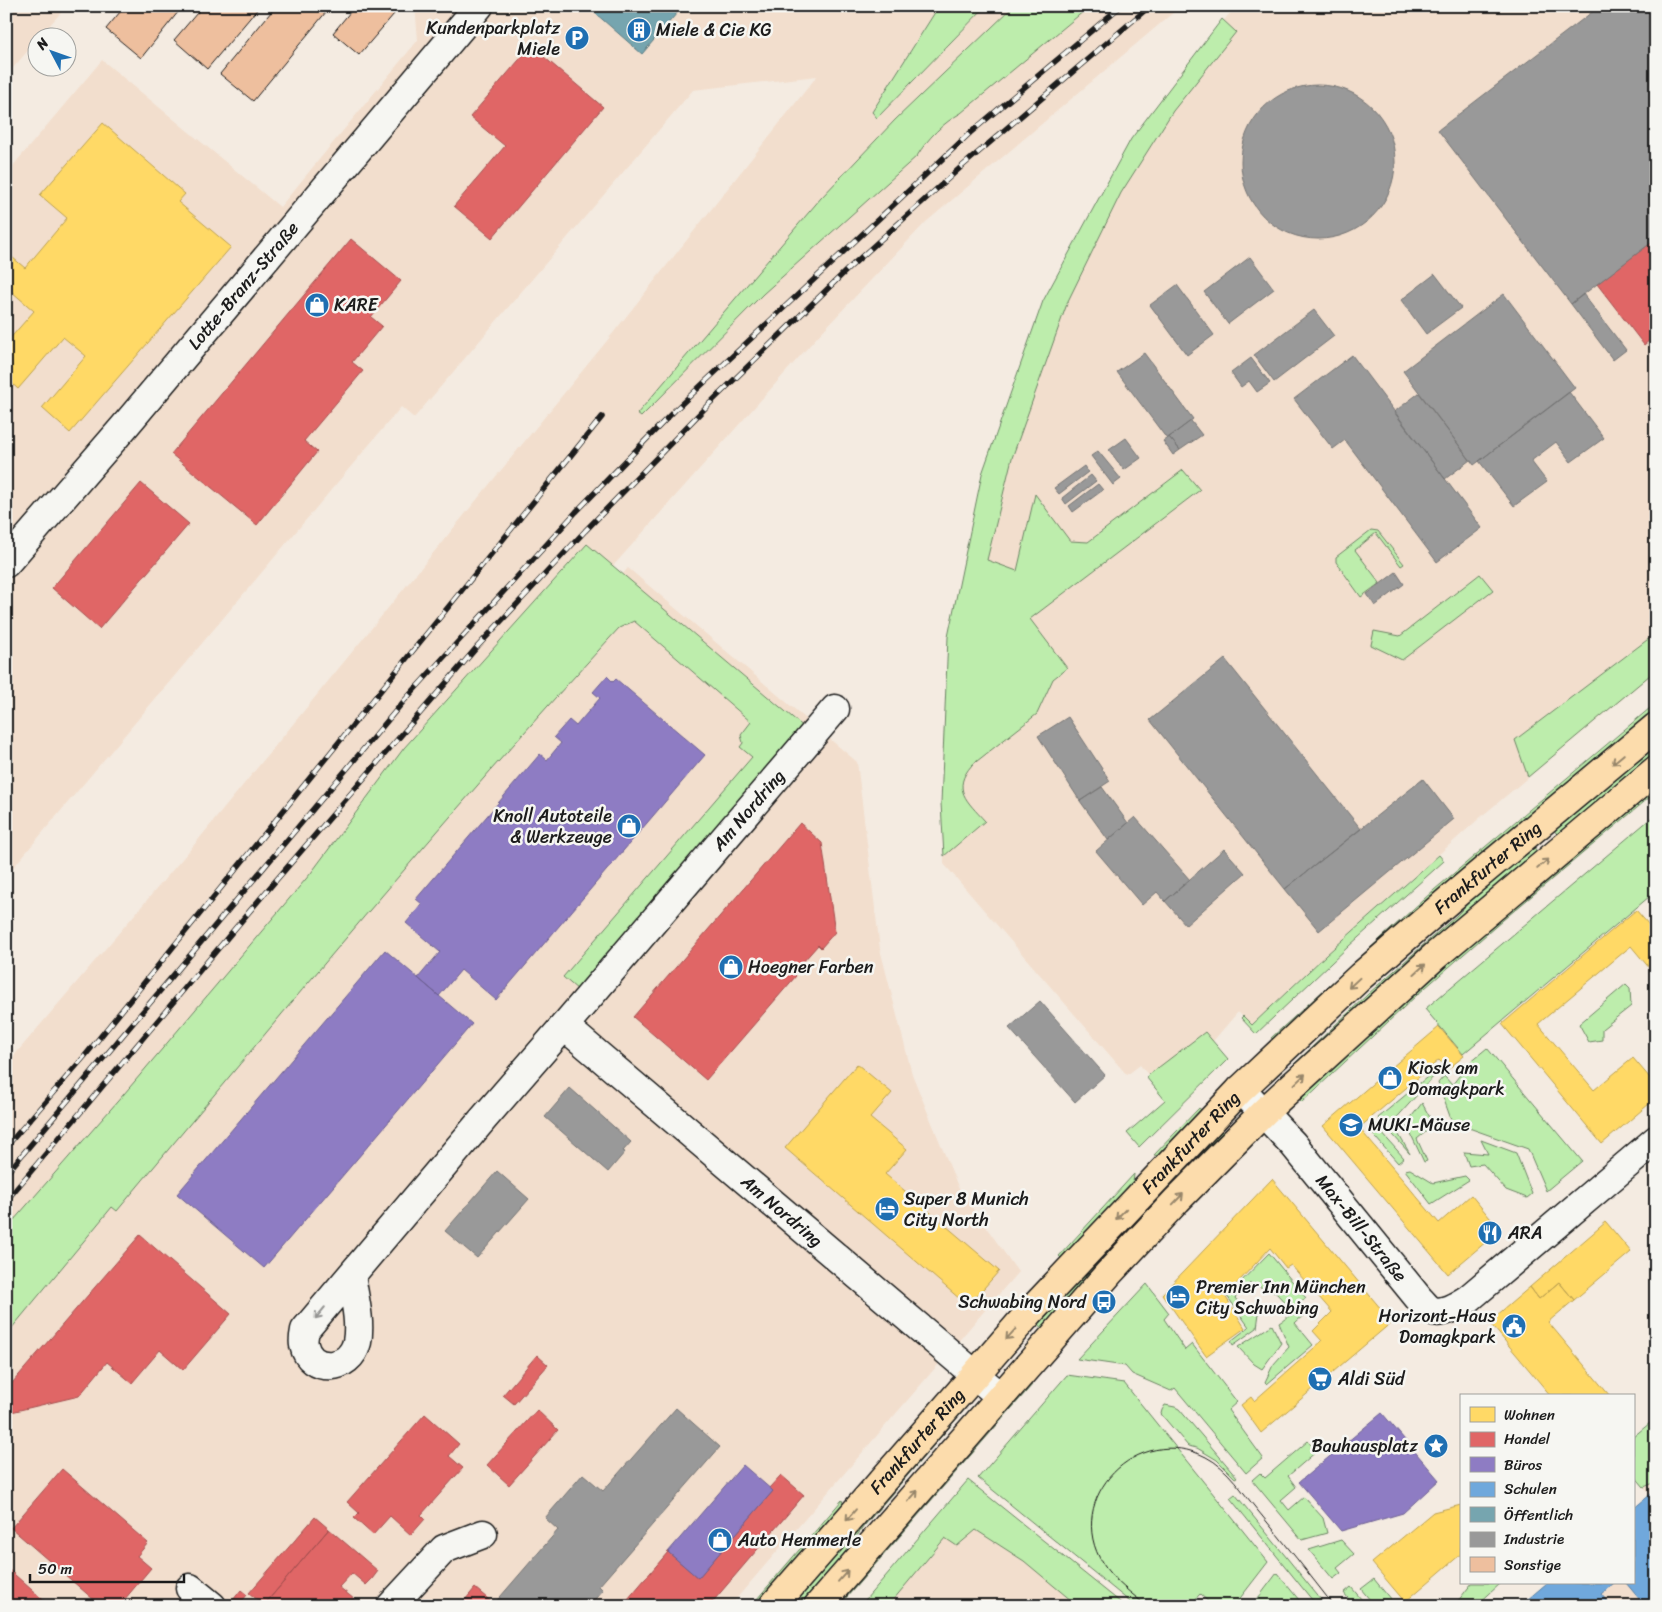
<svg xmlns="http://www.w3.org/2000/svg" width="1662" height="1612" font-family="Sriracha,sans-serif">
<style>
.built{fill:#f2decd}
.green{fill:#bdedac;stroke:#6c8464}
.homes{fill:#ffd966;stroke:#bba050}
.shops{fill:#e06666;stroke:#a55050}
.offices{fill:#8e7cc3;stroke:#6c5f91}
.schools{fill:#6fa8dc;stroke:#567ea2}
.public{fill:#76a5af;stroke:#5b7c83}
.industry{fill:#999;stroke:#747474}
.building{fill:#eebf9e;stroke:#1c1c1c}
.lines{fill:none;stroke-linecap:round;stroke-linejoin:round}
.minor-casing{stroke:#1c1c1c;stroke-width:31}
.major-casing{stroke:#1c1c1c;stroke-width:31}
.minor{stroke:#f6f6f2;stroke-width:28}
.major{stroke:#fcdcac;stroke-width:28}
.tram{stroke:#1c1c1c;stroke-width:1}
.rail-casing{stroke:#1c1c1c;stroke-width:5.5}
.rail{stroke:#f6f6f2;stroke-width:4;stroke-dasharray:11;stroke-linecap:butt}
.oneway{stroke:#97866b}
.oneway2{stroke:#949492}
.labels{text-anchor:middle;stroke-width:5;stroke-linejoin:round;paint-order:stroke}
.poi-label{font-size:18px;fill:#1c1c1c;stroke:#f6f6f2;text-anchor:start}
.street-label{font-size:18px;fill:#1c1c1c;stroke:#f6f6f2}
</style>
<rect width="100%" height="100%" fill="#f4ebe1"/>
<filter id="ink" filterUnits="userSpaceOnUse"><feTurbulence type="fractalNoise" baseFrequency=".02" numOctaves="2"/><feDisplacementMap in="SourceGraphic" scale="10" xChannelSelector="R" yChannelSelector="G"/><feConvolveMatrix kernelMatrix="1 2 1 2 8 2 1 2 1" color-interpolation-filters="sRGB"/></filter>
<g filter="url(#ink)">
<path class="built" d="M6,6H67L39,37L38,38L37,40L6,76Z
M415,6H939L872,112L877,118L986,6H1181L926,222L817,337L354,857L6,1253V1065L194,845L606,342L817,76L693,90L414,418L401,407L6,876V174L102,60L280,207L418,40Z
M1236,6H1656V671L1483,815L1326,955L1252,1025L1238,1012L1208,1047L1170,1101L1140,1065L1127,1075L944,864V856L971,542L1131,139L1185,67Z
M628,568L857,762L880,949L912,1074L959,1189L1018,1272L730,1606H6V1273Z
M969,1481L1126,1606H861Z
M1656,1482V1606H1520L1547,1583H1633L1651,1495L1644,1487Z"/>
<path class="green" d="M939,6H986L877,118L872,112Z
M1014,6H1090L961,113C943,123 928,138 917,156L763,294L641,417L637,414L821,198L895,120Z
M1222,19L1236,32L1173,111L1121,193L1068,301L1012,458L987,560L1017,571L1035,494L1070,541L1088,542L1183,470L1200,490L1030,619L1067,668L1053,679L1037,714L972,765C951,789 967,801 985,821L944,856L941,803L948,637L982,474L1043,301L1131,139Z
M1371,530L1378,531L1404,564L1401,566L1376,533L1355,550L1380,583L1361,597L1336,562V557Z
M587,544L805,728L578,990L563,977L752,757L740,747L743,743L741,735L751,722L634,621L619,628C445,816 282,1014 117,1211L112,1207L6,1335V1229L124,1094L311,873L404,748Z
M1480,574L1493,590L1402,660L1371,645L1374,631L1400,636Z
M1656,636V670L1528,777L1515,740L1647,640Z
M1656,703V710L1438,894L1276,1041L1271,1038L1434,890Z
M1656,742V753L1558,835L1552,828Z
M1656,785V792L1503,920L1417,995L1302,1102L1300,1100L1310,1086L1449,960Z
M1656,814V891L1463,1054L1425,1009Z
M1532,845L1537,851L1458,919L1274,1088L1272,1085L1368,994L1456,916L1486,884Z
M1439,855L1444,861L1349,946L1256,1034L1241,1018L1243,1016L1252,1025L1326,955Z
M1626,984L1630,988L1631,1006L1602,1029V1040L1589,1042L1579,1024Z
M1205,1032L1228,1059L1139,1147L1127,1133L1165,1100L1146,1077Z
M1487,1048L1582,1161L1546,1191L1528,1149L1452,1122L1438,1083L1444,1076L1452,1085L1470,1062Z
M1432,1073L1434,1076L1392,1123L1410,1154L1378,1118Z
M1422,1103L1434,1125L1417,1139L1427,1161L1424,1162L1406,1124Z
M1199,1108L1204,1112L1159,1156L1154,1155Z
M1373,1123L1404,1158L1398,1163L1368,1129Z
M1220,1129L1226,1134L1042,1328L1036,1323Z
M1481,1140L1516,1153L1532,1194L1527,1198L1506,1190L1483,1164L1469,1166L1464,1152L1488,1154Z
M1410,1169L1433,1183L1465,1176L1469,1180L1431,1204L1405,1170Z
M1134,1174L1133,1184L1063,1260L1059,1256Z
M1269,1253L1306,1298L1290,1308L1276,1293L1250,1283L1235,1298L1247,1313L1257,1310L1259,1313L1257,1328L1233,1345L1231,1341L1249,1327L1227,1296Z
M1147,1284L1169,1313L1164,1319L1185,1350L1192,1344L1237,1402L1228,1410L1263,1458L1246,1473L1175,1388L1171,1391L1132,1374L1125,1366L1077,1359Z
M1303,1307L1308,1311L1295,1323L1313,1345L1267,1384L1265,1382L1273,1365L1289,1347L1279,1323Z
M1272,1325L1281,1343L1262,1369L1254,1364L1238,1347Z
M1067,1375L1124,1383L1268,1562L1234,1606H1213L1200,1594L1189,1606H1135L978,1478Z
M1025,1385H1032L839,1606L840,1597Z
M1165,1405L1175,1407L1179,1409L1237,1477L1235,1478L1217,1460L1197,1448L1188,1446L1161,1414L1162,1410Z
M965,1406V1409L864,1526L833,1569L801,1606H790Z
M1656,1418V1482L1644,1487L1633,1474V1437Z
M1308,1441L1317,1451L1288,1476L1296,1487L1281,1500L1289,1510L1304,1497L1323,1518L1327,1533L1302,1540L1252,1480L1260,1473L1265,1478Z
M968,1480L1125,1606H1078L1024,1561L976,1530L957,1546L945,1538L888,1606H860Z
M1235,1494L1326,1606H1317L1230,1498Z
M842,1500L844,1506L758,1606H751Z
M1341,1540L1354,1554L1337,1568L1341,1573L1333,1579L1309,1550Z
M1277,1573L1304,1606H1252Z
M1374,1579L1391,1600L1384,1606H1375L1361,1589Z
M1472,1583H1501L1476,1606H1454Z
M1351,1587L1367,1606H1354L1344,1593Z"/>
<path class="homes" d="M103,123L185,194L178,202L231,247L70,433L42,408L86,356L63,337L18,389L6,378V343L34,311L11,291L6,296V252L25,268L67,218L40,195Z
M1636,910L1656,933V976L1631,946L1538,1024L1594,1090L1633,1058L1656,1085V1098L1602,1144L1502,1024Z
M1439,1027L1464,1056L1448,1069L1439,1060L1359,1128L1439,1223L1471,1195L1500,1230L1448,1274L1323,1126Z
M857,1064L892,1093L870,1118L907,1149L885,1174L999,1271L968,1306L785,1148Z
M1272,1179L1392,1322L1261,1433L1241,1405L1251,1397L1254,1401L1322,1341L1313,1331L1332,1312L1291,1265L1286,1268L1270,1248L1225,1296L1245,1328L1206,1356L1162,1294Z
M1606,1222L1631,1252L1574,1300L1559,1282L1539,1299L1530,1287Z
M1559,1282L1574,1300L1548,1322L1610,1396H1551L1489,1322L1530,1287L1539,1299Z
M1461,1505V1554L1405,1602L1372,1563L1433,1512Z"/>
<path class="shops" d="M531,46L603,107L492,238L454,206L505,146L470,117Z
M351,239L401,281L371,317L382,326L352,362L363,371L304,441L317,452L257,525L171,454Z
M1656,239V335L1644,345L1597,284Z
M141,483L189,524L99,629L52,588Z
M800,823L822,843L835,932L821,948L818,945L802,963L793,973L796,976L706,1080L633,1017Z
M140,1235L231,1314L183,1370L160,1350L132,1383L107,1362L79,1396L7,1413L6,1390Z
M537,1355L548,1365L514,1404L503,1395Z
M537,1410L558,1430L509,1485L487,1465Z
M425,1414L459,1444L449,1456L463,1468L421,1515L425,1519L411,1535L390,1516L373,1535L354,1518L359,1513L347,1502Z
M62,1469L148,1543L137,1556L151,1568L119,1606H101L11,1528Z
M781,1475L804,1495L709,1606H622L668,1552L698,1578L773,1491L769,1488Z
M315,1517L329,1529L264,1605L249,1593Z
M329,1529L378,1571L372,1579L366,1585L352,1573L339,1587L354,1599L348,1606H263Z
M6,1567L50,1606H6Z
M475,1588L494,1604L496,1606H460Z
M241,1590L247,1595L239,1605L233,1600Z"/>
<path class="offices" d="M607,676L613,682L616,679L705,755L496,1000L461,970L439,996L418,978L440,952L406,923L422,904L416,899L540,754L547,760L561,743L554,737L569,720L576,726L600,698L593,692Z
M385,950L472,1024L264,1268L177,1194Z
M1382,1413L1439,1480L1403,1513L1341,1531L1299,1482Z
M743,1465L773,1491L698,1578L668,1552Z"/>
<path class="schools" d="M1651,1494L1656,1500V1606H1636L1641,1601L1626,1583H1633V1509Z
M1547,1583H1614L1601,1594L1611,1606H1520Z"/>
<path class="public" d="M587,6H683L642,54Z"/>
<path class="industry" d="M1600,6H1656V239L1571,304L1438,130Z
M1241 162a77 77 0 1 1 154 0a77 77 0 1 1-154 0Z
M1250,257L1274,289L1228,324L1204,292Z
M1435,274L1461,308L1426,334L1401,300Z
M1177,285L1214,335L1187,355L1150,305Z
M1504,294L1575,388L1474,465L1403,371Z
M1583,294L1626,350L1613,360L1571,304Z
M1314,310L1334,336L1274,382L1254,355Z
M1144,353L1193,419L1167,439L1117,372Z
M1352,355L1482,528L1437,562L1345,440L1333,449L1294,399Z
M1251,358L1270,383L1257,392L1249,381L1241,387L1231,373Z
M1569,392L1604,438L1571,462L1556,442L1531,461L1547,482L1514,506L1479,461Z
M1419,393L1470,460L1445,479L1394,412Z
M1191,421L1202,435L1180,450L1169,437Z
M1169,437L1180,450L1173,455L1163,441Z
M1126,438L1141,458L1124,470L1109,450Z
M1098,451L1121,479L1113,485L1091,456Z
M1084,466L1088,472L1059,494L1054,488Z
M1091,475L1096,481L1066,504L1062,498Z
M1098,484L1103,490L1073,512L1069,506Z
M1396,572L1404,584L1375,606L1367,594Z
M1225,659L1361,829L1285,889L1150,720Z
M1068,717L1110,781L1080,801L1038,736Z
M1423,779L1454,819L1319,931L1285,889Z
M1102,787L1128,823L1108,840L1080,801Z
M1135,817L1190,880L1165,901L1157,892L1142,905L1096,851Z
M1224,849L1245,873L1186,925L1165,901Z
M1040,1001L1105,1075L1075,1102L1009,1028Z
M570,1088L631,1142L623,1151L625,1152L608,1172L545,1117Z
M497,1171L529,1199L477,1258L445,1231Z
M676,1408L720,1447L599,1586L603,1590L589,1606H496L494,1604L558,1530L545,1518L583,1474L603,1491Z"/>
<path class="building" d="M125,6H183L141,58L106,29Z
M203,6H260L207,69L174,40Z
M276,6H331L253,101L220,74Z
M355,6L400,7L359,55L333,33Z"/>
<g class="lines">
<defs>
<g id="minor">
<path id="s1" d="M6,563L124,427L479,6"/>
<path id="s2" d="M564,1026L835,709"/>
<path id="s3" d="M1241,1089L1293,1144L1420,1300C1423,1303 1426,1307 1429,1309C1440,1317 1459,1305 1468,1299L1656,1140"/>
<path id="s4" d="M351,1276C354,1296 361,1321 357,1342C350,1372 310,1373 304,1345C303,1341 304,1335 305,1330L484,1118L564,1026L1000,1396"/>
<path d="M190,1588L212,1606"/>
<path d="M391,1606L444,1549L483,1534"/>
</g>
<g id="major">
<path id="s5" d="M773,1606L1029,1313L1241,1089L1361,976L1457,893L1656,727"/>
<path d="M818,1606L1109,1273L1177,1200L1264,1112L1435,956L1656,770"/>
</g>
</defs>
<use href="#minor" class="minor-casing"/>
<use href="#major" class="major-casing"/>
<use href="#minor" class="minor"/>
<use href="#major" class="major"/>
<path class="tram" d="M1147,1606C1131,1593 1114,1581 1103,1564C1062,1498 1138,1422 1206,1457C1228,1468 1243,1493 1258,1511C1284,1542 1309,1574 1334,1606"/>
<defs>
<path id="rail" d="M6,1147L84,1057L602,417
M6,1174L404,701L576,512L675,410L970,133L1121,6
M6,1201L259,900L478,646L585,531L707,406L849,268L960,168L1150,6"/>
</defs>
<use href="#rail" class="rail-casing"/>
<use href="#rail" class="rail"/>
</g>
<defs><path id="oneway-shaft" d="M-6 0H5M1.5-3L5.5 0L1.5 3" fill="none" stroke-width="1.6" stroke-linecap="round" stroke-linejoin="round" transform="scale(1.25)"/></defs>
<g class="oneway">
<use href="#oneway-shaft" transform="translate(1618 759) rotate(140)"/>
<use href="#oneway-shaft" transform="translate(1543 864) rotate(-40)"/>
<use href="#oneway-shaft" transform="translate(1420 969) rotate(-42)"/>
<use href="#oneway-shaft" transform="translate(1354 983) rotate(137)"/>
<use href="#oneway-shaft" transform="translate(1300 1079) rotate(-43)"/>
<use href="#oneway-shaft" transform="translate(1178 1199) rotate(-46)"/>
<use href="#oneway-shaft" transform="translate(1121 1214) rotate(134)"/>
<use href="#oneway-shaft" transform="translate(1011 1334) rotate(132)"/>
<use href="#oneway-shaft" transform="translate(913 1496) rotate(-49)"/>
<use href="#oneway-shaft" transform="translate(851 1515) rotate(131)"/>
<use href="#oneway-shaft" transform="translate(843 1576) rotate(-49)"/>
</g>
<use class="oneway2" href="#oneway-shaft" transform="translate(320 1313) rotate(130)"/>
</g>
<defs>
<symbol id="building-disc" viewBox="-11 -11 22 22"><circle r="9.5" fill="#1f6fb2" stroke="#f6f6f2"/><path d="M-4-6H4V6H1V3H-1V6H-4ZM-2.5-4.3h1.7v1.8h-1.7ZM.8-4.3h1.7v1.8H.8ZM-2.5-1h1.7V.8h-1.7ZM.8-1h1.7V.8H.8Z" fill="#fff"/></symbol>
<symbol id="parking-disc" viewBox="-11 -11 22 22"><circle r="9.5" fill="#1f6fb2" stroke="#f6f6f2"/><path d="M-3.5-5.5H1a3.5 3.5 0 0 1 0 7H-1V5.5H-3.5ZM-1-3.4V-.6H.8a1.4 1.4 0 0 0 0-2.8Z" fill="#fff"/></symbol>
<symbol id="shop-disc" viewBox="-11 -11 22 22"><circle r="9.5" fill="#1f6fb2" stroke="#f6f6f2"/><path d="M-5-2.5h2.3a2.7 3.5 0 0 1 5.4 0H5L5.5 6h-11ZM-1.5-2.5h3a1.5 2.3 0 0 0-3 0Z" fill="#fff"/></symbol>
<symbol id="school-disc" viewBox="-11 -11 22 22"><circle r="9.5" fill="#1f6fb2" stroke="#f6f6f2"/><path d="M0-5L7-2L0 1L-7-2ZM-4 1L0 2.5L4 1V4Q0 6-4 4Z" fill="#fff"/></symbol>
<symbol id="hotel-disc" viewBox="-11 -11 22 22"><circle r="9.5" fill="#1f6fb2" stroke="#f6f6f2"/><path d="M-6-4.5h1.5V1H6V5H4.5V3h-9V5H-6ZM-4 0a1.8 1.8 0 1 1 3.6 0ZM.5 0V-2.5h3Q6-2.5 6 0Z" fill="#fff"/></symbol>
<symbol id="restaurant-disc" viewBox="-11 -11 22 22"><circle r="9.5" fill="#1f6fb2" stroke="#f6f6f2"/><path d="M-5-6h1v4h1v-4h1v4h1v-4h1v5L-1.5 .5V6h-2V.5L-5-1ZM5-6V6H3V1.5H1.5Q1.5-4 5-6Z" fill="#fff"/></symbol>
<symbol id="bus-disc" viewBox="-11 -11 22 22"><circle r="9.5" fill="#1f6fb2" stroke="#f6f6f2"/><path d="M-5-6H5V4H4V6H2V4H-2V6H-4V4H-5ZM-3.5-4V0h7V-4ZM-3.5 1.2v1.5H-2V1.2ZM2 1.2v1.5H3.5V1.2Z" fill="#fff"/></symbol>
<symbol id="civic-disc" viewBox="-11 -11 22 22"><circle r="9.5" fill="#1f6fb2" stroke="#f6f6f2"/><path d="M-.6-6.5H3V-4.5H.6V-3L4-1V1h2V6H-6V1h2V-1L-.6-3ZM-1.2 2.5V6h2.4V2.5Z" fill="#fff"/></symbol>
<symbol id="supermarket-disc" viewBox="-11 -11 22 22"><circle r="9.5" fill="#1f6fb2" stroke="#f6f6f2"/><path d="M-6-5.5h2.5l.6 2H6L4.5 2H-2.5L-4.4-4H-6ZM-1.5 3.2a1.3 1.3 0 1 0 .1 0ZM3 3.2a1.3 1.3 0 1 0 .1 0Z" fill="#fff"/></symbol>
<symbol id="sight-disc" viewBox="-11 -11 22 22"><circle r="9.5" fill="#1f6fb2" stroke="#f6f6f2"/><path d="M0-6L1.8-2.2L6-1.7L2.9 1.2L3.7 5.4L0 3.3L-3.7 5.4L-2.9 1.2L-6-1.7L-1.8-2.2Z" fill="#fff"/></symbol>
</defs>
<g fill-rule="evenodd">
<use href="#building-disc" x="625" y="16" width="28" height="28"/>
<use href="#parking-disc" x="563" y="24" width="28" height="28"/>
<use href="#shop-disc" x="303" y="291" width="28" height="28"/>
<use href="#shop-disc" x="615" y="812" width="28" height="28"/>
<use href="#shop-disc" x="717" y="953" width="28" height="28"/>
<use href="#shop-disc" x="1376" y="1064" width="28" height="28"/>
<use href="#school-disc" x="1337" y="1111" width="28" height="28"/>
<use href="#hotel-disc" x="873" y="1195" width="28" height="28"/>
<use href="#restaurant-disc" x="1476" y="1219" width="28" height="28"/>
<use href="#hotel-disc" x="1164" y="1283" width="28" height="28"/>
<use href="#bus-disc" x="1090" y="1288" width="28" height="28"/>
<use href="#civic-disc" x="1500" y="1312" width="28" height="28"/>
<use href="#supermarket-disc" x="1306" y="1365" width="28" height="28"/>
<use href="#sight-disc" x="1422" y="1432" width="28" height="28"/>
<use href="#shop-disc" x="706" y="1526" width="28" height="28"/>
</g>
<g class="labels">
<g class="poi-label">
<text x="560" y="34" text-anchor="end">Kundenparkplatz<tspan x="560" dy="21">Miele</tspan></text>
<text x="656" y="36">Miele &amp; Cie KG</text>
<text x="334" y="311">KARE</text>
<text x="612" y="822" text-anchor="end">Knoll Autoteile<tspan x="612" dy="21">&amp; Werkzeuge</tspan></text>
<text x="748" y="973">Hoegner Farben</text>
<text x="1408" y="1074">Kiosk am<tspan x="1408" dy="21">Domagkpark</tspan></text>
<text x="1368" y="1131">MUKI-Mäuse</text>
<text x="904" y="1205">Super 8 Munich<tspan x="904" dy="21">City North</tspan></text>
<text x="1508" y="1239">ARA</text>
<text x="1196" y="1293">Premier Inn München<tspan x="1196" dy="21">City Schwabing</tspan></text>
<text x="1086" y="1308" text-anchor="end">Schwabing Nord</text>
<text x="1496" y="1322" text-anchor="end">Horizont-Haus<tspan x="1496" dy="21">Domagkpark</tspan></text>
<text x="1338" y="1385">Aldi Süd</text>
<text x="1418" y="1452" text-anchor="end">Bauhausplatz</text>
<text x="738" y="1546">Auto Hemmerle</text>
</g>
<g class="street-label">
<text dy="6" stroke="none"><textPath href="#s1" startOffset="365">Lotte-Branz-Straße</textPath></text>
<text dy="6" stroke="none"><textPath href="#s2" startOffset="284">Am Nordring</textPath></text>
<text dy="6" stroke="none"><textPath href="#s5" startOffset="1029">Frankfurter Ring</textPath></text>
<text dy="6" stroke="none"><textPath href="#s5" startOffset="624">Frankfurter Ring</textPath></text>
<text dy="6" stroke="none"><textPath href="#s4" startOffset="841">Am Nordring</textPath></text>
<text dy="6" stroke="none"><textPath href="#s3" startOffset="184">Max-Bill-Straße</textPath></text>
<text dy="6" stroke="none"><textPath href="#s5" startOffset="219">Frankfurter Ring</textPath></text>
</g>
</g>
<rect width="1662" height="1612" fill="none" stroke="#f6f6f2" stroke-width="25"/>
<rect x="12" y="12" width="1637" height="1587" fill="none" stroke="#1c1c1c" stroke-width="2" filter="url(#ink)"/>
<rect x="1460" y="1394" width="175" height="190" fill="#f6f6f2" stroke="#9f9f9c"/>
<rect x="1470" y="1407" width="25" height="15" fill="#ffd966" stroke="#9f9f9c"/>
<text x="1504" y="1420" font-size="15" fill="#1c1c1c">Wohnen</text>
<rect x="1470" y="1432" width="25" height="15" fill="#e06666" stroke="#9f9f9c"/>
<text x="1504" y="1444" font-size="15" fill="#1c1c1c">Handel</text>
<rect x="1470" y="1457" width="25" height="15" fill="#8e7cc3" stroke="#9f9f9c"/>
<text x="1504" y="1470" font-size="15" fill="#1c1c1c">Büros</text>
<rect x="1470" y="1482" width="25" height="15" fill="#6fa8dc" stroke="#9f9f9c"/>
<text x="1504" y="1494" font-size="15" fill="#1c1c1c">Schulen</text>
<rect x="1470" y="1507" width="25" height="15" fill="#76a5af" stroke="#9f9f9c"/>
<text x="1504" y="1520" font-size="15" fill="#1c1c1c">Öffentlich</text>
<rect x="1470" y="1532" width="25" height="15" fill="#999999" stroke="#9f9f9c"/>
<text x="1504" y="1544" font-size="15" fill="#1c1c1c">Industrie</text>
<rect x="1470" y="1557" width="25" height="15" fill="#eebf9e" stroke="#9f9f9c"/>
<text x="1504" y="1570" font-size="15" fill="#1c1c1c">Sonstige</text>
<g transform="translate(52 52) rotate(311)"><circle r="24" fill="#f6f6f2" stroke="#9f9f9c"/>
<path d="M0-4L9 19L0 12L-9 19Z" fill="#1f6fb2"/>
<text y="-8" font-size="14" font-weight="bold" text-anchor="middle" fill="#1c1c1c">N</text>
</g>
<path d="M30 1574v8h154v-8" fill="none" stroke="#1c1c1c" stroke-width="2.5"/>
<text x="38" y="1574" font-size="15" fill="#1c1c1c" stroke="#f6f6f2" stroke-width="4" paint-order="stroke">50 m</text>
</svg>
